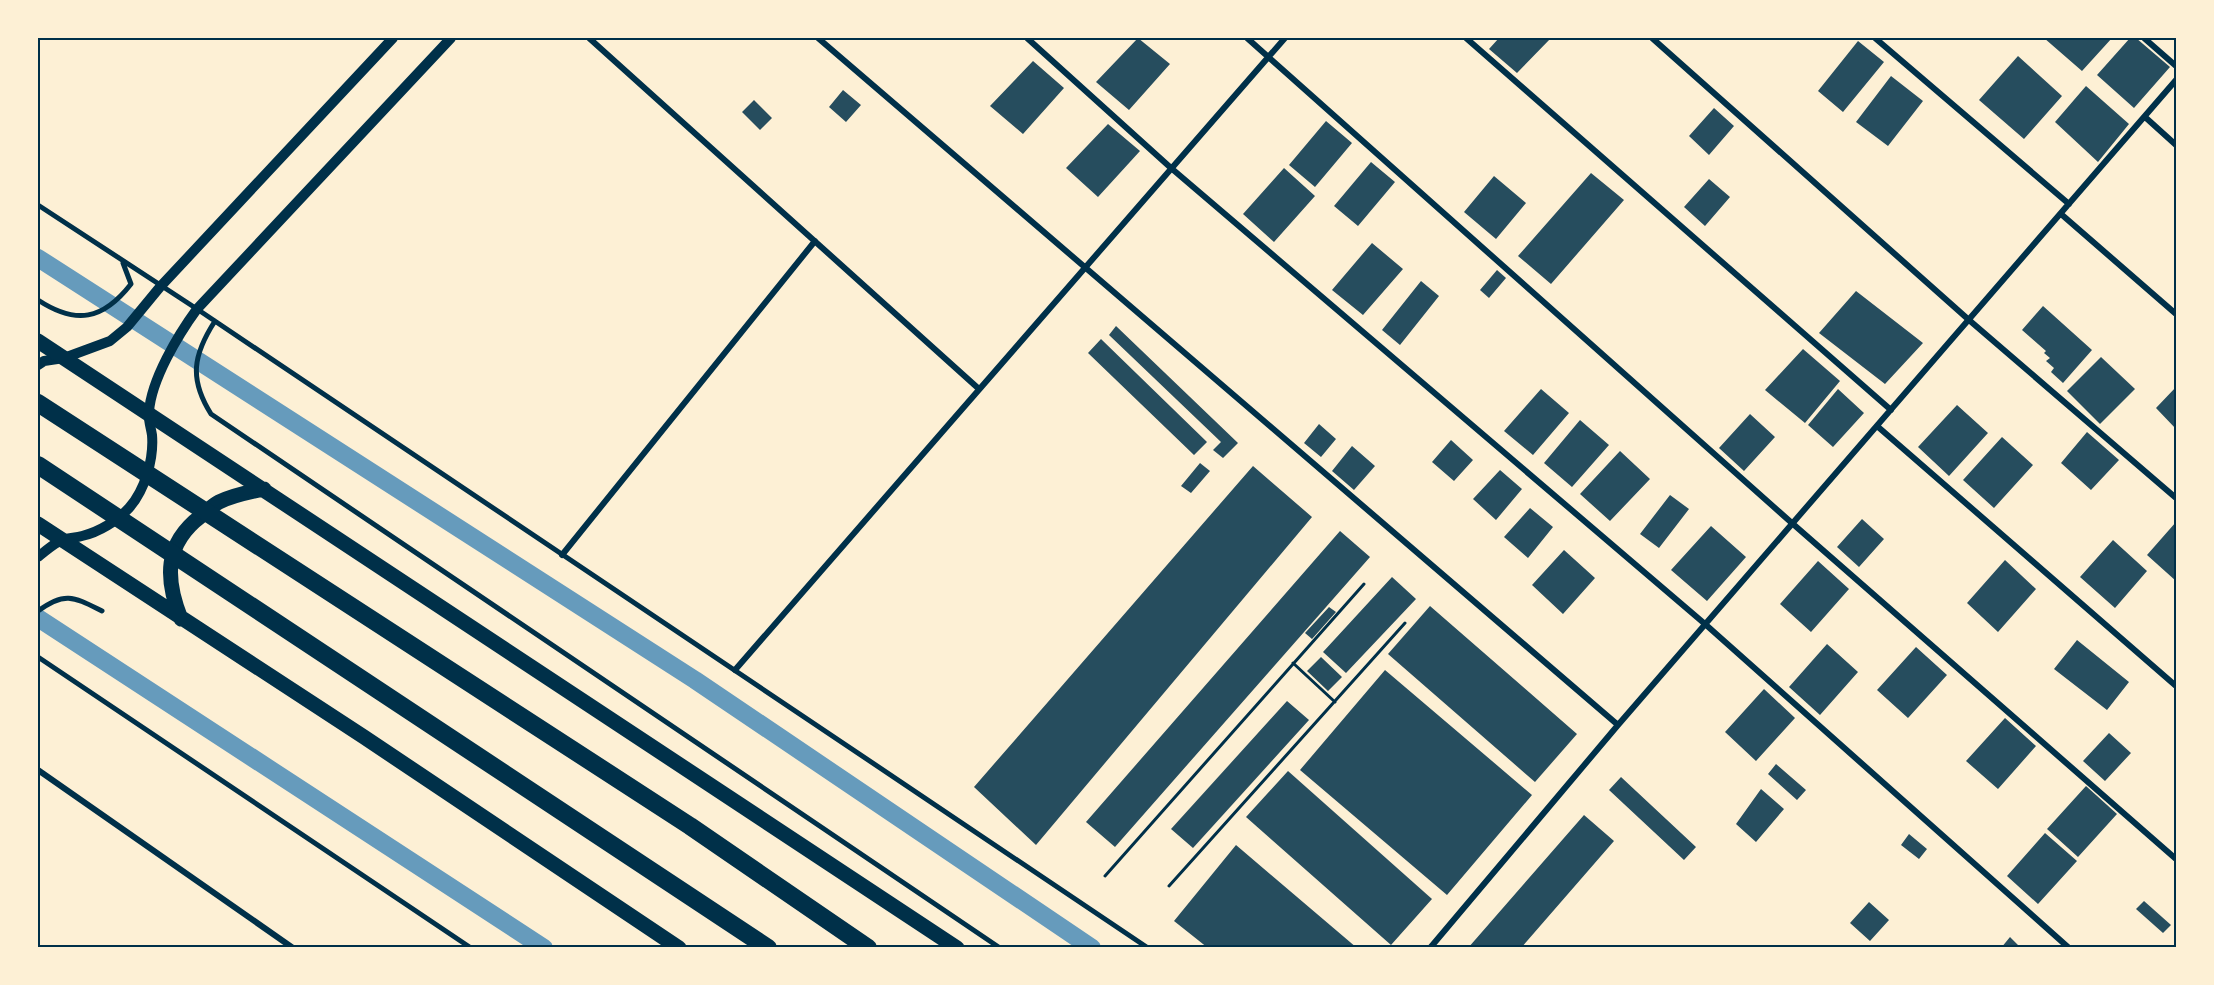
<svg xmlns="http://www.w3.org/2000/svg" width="2214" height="985" font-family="Rubik,sans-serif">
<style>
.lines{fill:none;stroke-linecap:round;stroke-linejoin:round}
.canal{stroke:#669bbc;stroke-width:18}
.building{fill:#264d5e}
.path{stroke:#003049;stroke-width:3}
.pedestrian{stroke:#003049;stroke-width:5}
.minor{stroke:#003049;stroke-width:6}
.tertiary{stroke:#003049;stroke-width:10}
.primary{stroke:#003049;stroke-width:15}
.motorway{stroke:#003049;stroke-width:18}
.neatline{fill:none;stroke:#003049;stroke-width:2}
</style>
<rect width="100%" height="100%" fill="#fdf0d5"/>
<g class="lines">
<path class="canal" d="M38,258L695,680L1092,948
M38,618L544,948"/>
</g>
<path class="building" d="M1138,38L1170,64L1129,110L1096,82Z
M1499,38H1551L1517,73L1489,49Z
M2044,38H2112L2082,71Z
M2130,38H2136L2170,67L2134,108L2097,75Z
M1858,41L1884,62L1843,112L1818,91Z
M2018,56L2062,96L2024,139L1979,100Z
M1033,61L1064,88L1023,134L990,106Z
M1891,76L1923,101L1888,146L1856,122Z
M2086,86L2129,124L2098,162L2055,122Z
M843,90L861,105L846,122L829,107Z
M754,100L772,118L760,130L742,112Z
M1714,108L1734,126L1709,155L1689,136Z
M1326,121L1352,143L1315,187L1289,165Z
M1108,124L1140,151L1098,197L1066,168Z
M1371,162L1395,182L1358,226L1334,206Z
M1284,168L1315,196L1274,242L1243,214Z
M1591,173L1624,200L1551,284L1518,256Z
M1494,176L1526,203L1496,239L1464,212Z
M1709,179L1730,197L1705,226L1684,207Z
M1372,243L1403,269L1363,315L1332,290Z
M1497,270L1506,278L1489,298L1480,290Z
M1421,281L1439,296L1400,345L1382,330Z
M1856,291L1923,343L1885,384L1819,333Z
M2043,306L2092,350L2063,383L2051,372L2054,368L2046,361L2050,358L2044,353L2046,351L2022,330Z
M1116,326L1238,443L1223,458L1213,450L1221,442L1109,335Z
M1101,339L1207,442L1194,455L1088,353Z
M1803,349L1840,381L1805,423L1765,390Z
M2101,357L2135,389L2100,424L2067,391Z
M2176,387V429L2156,408Z
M1541,389L1569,413L1533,455L1504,431Z
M1838,389L1864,413L1833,447L1808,425Z
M1957,405L1988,433L1949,476L1918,447Z
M1750,414L1775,437L1744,471L1719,448Z
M1580,420L1609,445L1572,487L1544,463Z
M1319,424L1336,439L1321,457L1304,443Z
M2087,432L2119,460L2091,490L2061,463Z
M2002,437L2033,465L1994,508L1963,480Z
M1451,440L1473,460L1454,481L1432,462Z
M1352,446L1375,466L1354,490L1332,471Z
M1620,451L1650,479L1610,521L1580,494Z
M1200,463L1210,471L1191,493L1181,486Z
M1253,466L1312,517L1036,845L974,787Z
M1500,470L1522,489L1496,520L1473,499Z
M1670,495L1689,509L1659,548L1640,534Z
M1530,508L1553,527L1528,558L1504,537Z
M1862,519L1884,539L1859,567L1837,547Z
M2176,522V581L2147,555Z
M1711,526L1746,557L1707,601L1671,570Z
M1340,531L1370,557L1115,847L1086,822Z
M2113,540L2147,571L2115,608L2080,577Z
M1564,550L1595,578L1563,614L1532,585Z
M2005,560L2036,589L1998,632L1967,603Z
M1818,561L1849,589L1811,632L1780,604Z
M1392,577L1416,599L1346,673L1323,652Z
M1430,606L1577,734L1535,782L1388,654Z
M1329,607L1336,612L1312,639L1305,633Z
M2077,640L2129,682L2107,710L2054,669Z
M1827,644L1858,672L1820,715L1789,687Z
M1916,647L1947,675L1908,718L1877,690Z
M1321,657L1342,677L1328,691L1307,671Z
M1385,670L1532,795L1447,895L1300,770Z
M1764,689L1795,718L1756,761L1725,732Z
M1287,701L1309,720L1193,848L1171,829Z
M2005,718L2036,746L1998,789L1966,761Z
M2109,733L2131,753L2105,781L2083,761Z
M1776,764L1806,790L1797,800L1768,774Z
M1288,771L1432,899L1391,945L1246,817Z
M1621,777L1696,847L1684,860L1609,790Z
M2086,786L2117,814L2078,857L2047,829Z
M1761,789L1784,809L1756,842L1736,824Z
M1584,815L1614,841L1521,948H1468Z
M2045,833L2077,861L2038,904L2007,876Z
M1909,834L1927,849L1919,859L1901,845Z
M1236,845L1357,948H1208L1174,921Z
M2144,901L2171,925L2163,933L2136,909Z
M1869,902L1889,920L1870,941L1850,923Z
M2010,937L2021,948H2001Z"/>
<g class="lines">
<path class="path" d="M1293,663L1335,702
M1105,876L1364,584
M1169,886L1405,623"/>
<path class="pedestrian" d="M38,205L197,309L1148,948
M38,300C76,325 103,320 131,284L123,263
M215,321C193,355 189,379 211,414L1000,948
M38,611C65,591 74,597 102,611
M38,657L471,948"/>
<path class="minor" d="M589,38L979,389
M818,38L1618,725
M1027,38L1171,168L1705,624L2069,948
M1247,38L1793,524L2176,859
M1466,38L1891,410
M1652,38L1969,320L2176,498
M1875,38L2069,204
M2144,38L2176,66
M2145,117L2176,145
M2061,214L2176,314
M1877,426L2176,686
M562,555L815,241
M735,670L1285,38
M38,770L293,948
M1430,948L1618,725L2176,80"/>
<path class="tertiary" d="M38,365L44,361L64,358L110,341L127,327L160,287L393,38
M38,557C44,552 52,545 60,541C66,538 75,538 82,536C99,532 117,521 129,508C145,490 154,459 152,435C151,428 148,420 149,412C151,380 178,335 197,309L451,38"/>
<path class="primary" d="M38,341L957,948
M38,524L364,737L679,948
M181,619C165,579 164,544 201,516C207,511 213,505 219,502C233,495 249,492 264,489"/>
<path class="motorway" d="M38,403L690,826L868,948
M38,465L768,948"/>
</g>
<rect width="2214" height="985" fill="none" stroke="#fdf0d5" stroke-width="78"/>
<rect x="39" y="39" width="2136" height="907" class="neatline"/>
</svg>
